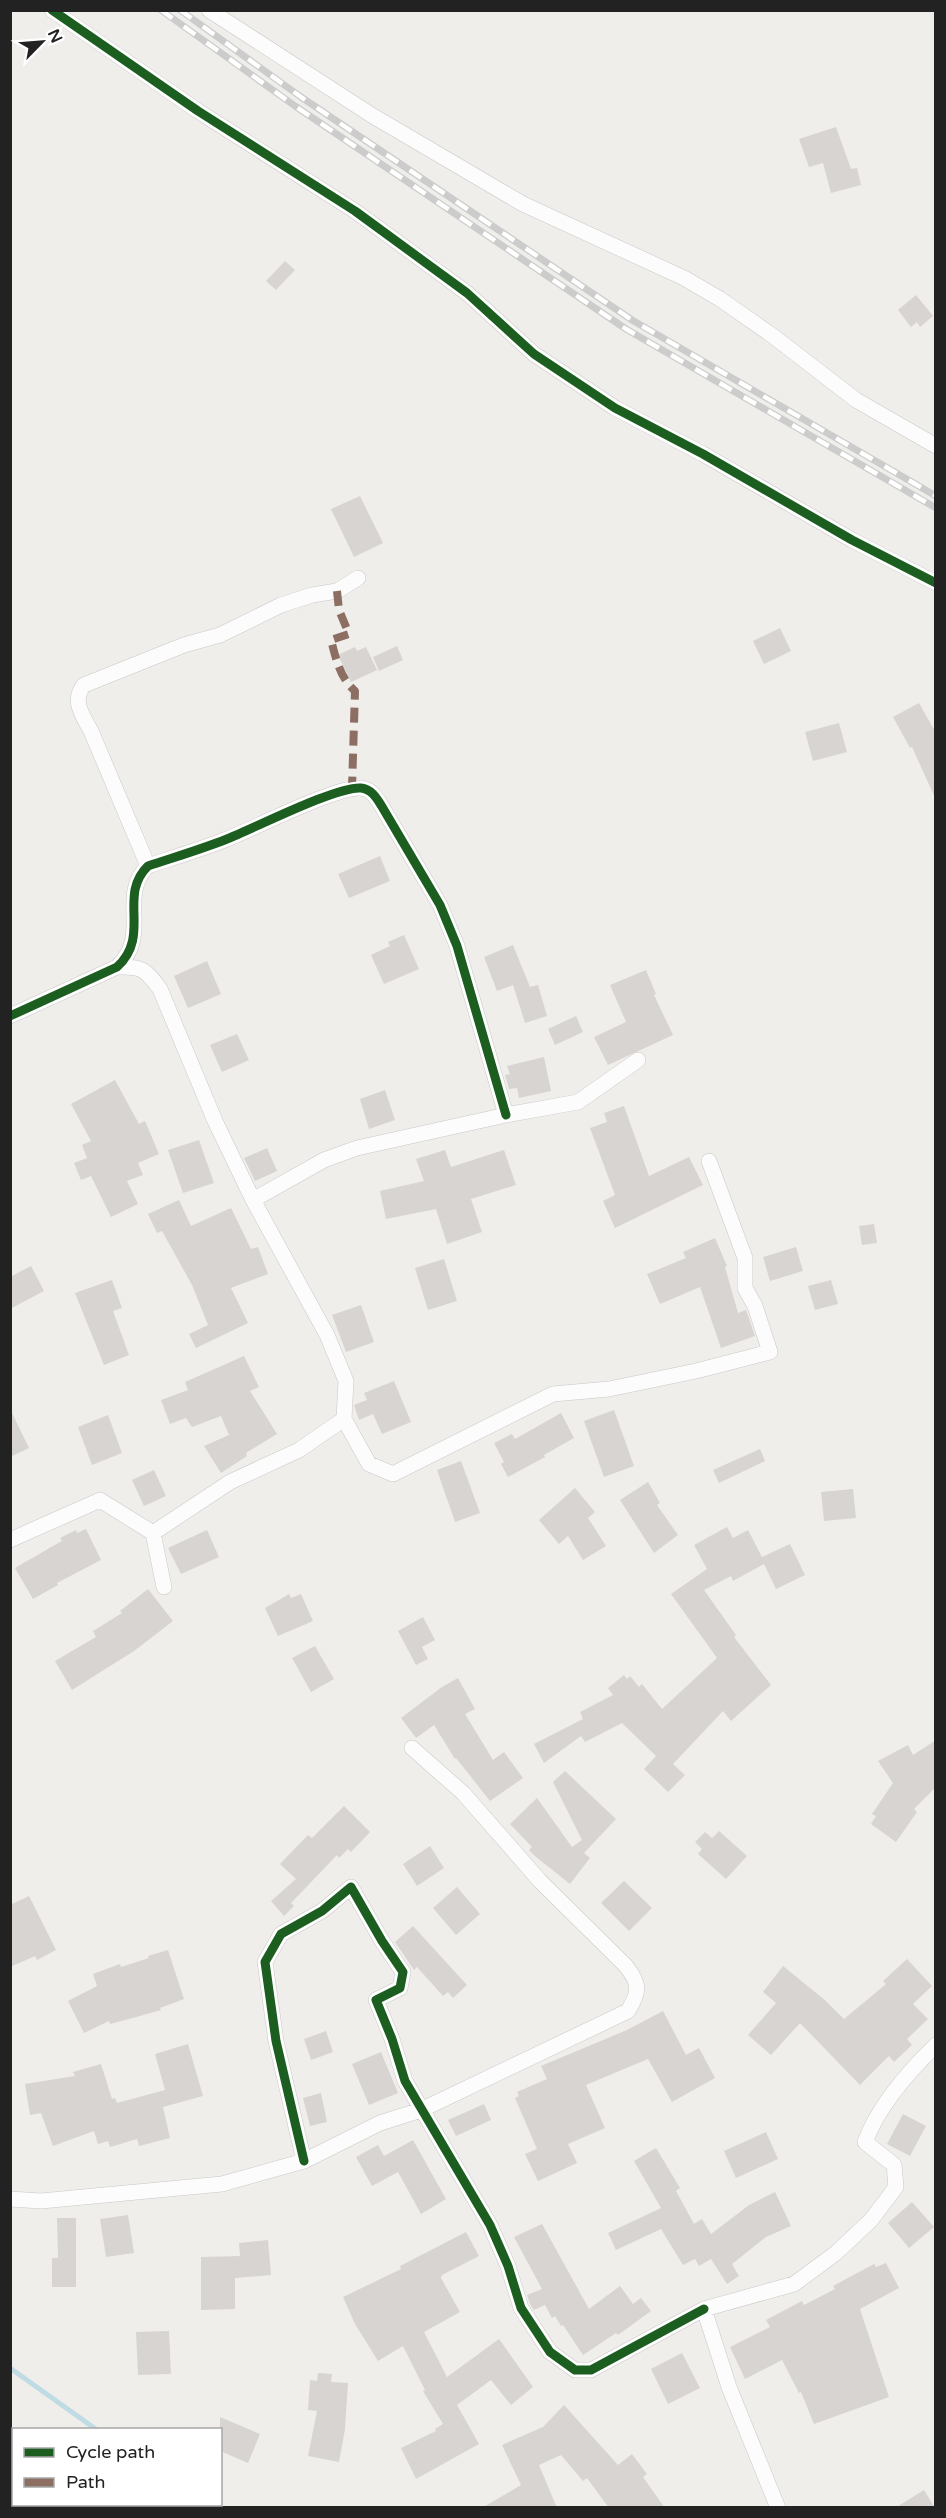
<svg xmlns="http://www.w3.org/2000/svg" width="946" height="2518" font-family="'Varela Round',sans-serif">
<style>
.lines{fill:none;stroke-linecap:round;stroke-linejoin:round}
.stream{stroke:#bfdbe3;stroke-width:5}
.building{fill:#d7d4d2}
.street-casing{stroke:#c9c8c7;stroke-width:16}
.street{stroke:#fdfcfc;stroke-width:15}
.rail-casing{stroke:#ccc;stroke-width:7}
.rail{stroke:#fff;stroke-width:4.5;stroke-dasharray:14;stroke-linecap:butt}
.quiet{stroke:#8d6e63;stroke-width:8;stroke-dasharray:15 8;stroke-linecap:butt}
.cycleway-casing{stroke:#fff;stroke-width:13}
.cycleway{stroke:#1b5e20;stroke-width:9}
</style>
<rect width="100%" height="100%" fill="#f0eeeb"/>
<g class="lines">
<path class="stream" d="M10,2368L97,2430"/>
</g>
<path class="building" d="M836,127L851,169L857,168L861,185L831,193L823,163L809,167L799,139Z
M285,261L295,270L276,290L266,281Z
M916,295L933,316L920,327L917,322L911,327L898,310Z
M360,496L383,543L354,557L331,509Z
M780,628L791,651L764,664L753,641Z
M397,646L403,660L379,671L373,657Z
M355,647L357,651L366,647L377,670L351,682L338,655Z
M919,703L936,733V800L912,747L910,748L893,717Z
M839,723L847,752L813,761L805,732Z
M380,856L390,881L349,898L338,874Z
M404,935L419,969L384,984L371,955L390,946L388,942Z
M513,945L530,987L538,985L547,1016L525,1023L513,985L497,991L484,957Z
M207,961L221,994L188,1008L174,976Z
M646,970L656,994L654,995L673,1035L608,1065L594,1037L626,1022L610,985Z
M576,1016L583,1032L555,1045L548,1029Z
M237,1034L249,1060L222,1072L210,1045Z
M544,1057L551,1091L519,1098L517,1088L509,1089L505,1075L510,1074L507,1066Z
M115,1080L139,1124L145,1121L159,1154L138,1163L143,1175L127,1181L138,1204L111,1217L91,1176L81,1180L74,1163L87,1158L82,1145L91,1141L71,1104Z
M385,1090L395,1120L369,1129L360,1099Z
M624,1106L649,1176L689,1157L703,1185L615,1228L603,1201L615,1195L590,1128L607,1122L604,1113Z
M199,1140L214,1183L183,1193L168,1150Z
M267,1148L277,1171L255,1181L244,1158Z
M445,1150L451,1167L504,1150L516,1185L471,1199L482,1232L447,1244L436,1209L386,1219L380,1191L424,1181L416,1159Z
M179,1200L191,1226L231,1208L251,1249L258,1247L268,1274L231,1288L248,1323L196,1348L189,1334L208,1325L192,1285L162,1231L157,1233L148,1214Z
M874,1224L877,1243L862,1245L859,1226Z
M715,1238L727,1266L725,1267L738,1313L746,1310L755,1336L721,1348L700,1287L660,1304L647,1274L686,1258L683,1252Z
M796,1247L803,1271L770,1281L763,1257Z
M444,1259L457,1301L428,1310L415,1268Z
M31,1266L44,1291L10,1309V1277Z
M112,1280L122,1308L113,1311L129,1355L104,1365L75,1293Z
M831,1280L838,1304L815,1310L808,1286Z
M361,1305L374,1342L346,1352L332,1315Z
M244,1356L259,1387L250,1391L277,1434L246,1453L247,1456L221,1473L204,1446L229,1435L221,1416L192,1427L186,1418L170,1424L161,1400L188,1390L185,1382Z
M394,1381L411,1422L382,1434L373,1414L359,1420L354,1405L367,1400L364,1393Z
M10,1409L29,1448L10,1457Z
M614,1410L634,1466L604,1477L584,1421Z
M561,1413L574,1438L544,1455L545,1457L508,1477L501,1464L504,1462L494,1443L512,1434L515,1439Z
M108,1415L122,1453L92,1465L78,1427Z
M760,1449L765,1461L719,1483L713,1470Z
M461,1461L480,1513L455,1522L437,1470Z
M154,1470L166,1496L144,1506L132,1480Z
M648,1482L660,1503L657,1505L678,1535L654,1553L620,1500Z
M575,1488L595,1512L588,1518L606,1546L583,1560L568,1536L559,1544L539,1520Z
M853,1489L856,1518L824,1521L821,1492Z
M727,1527L733,1538L748,1530L762,1557L790,1544L805,1575L776,1589L764,1564L733,1581L731,1576L704,1590L736,1635L734,1637L771,1685L731,1721L723,1711L673,1764L685,1775L668,1792L644,1769L656,1756L622,1723L585,1742L581,1736L544,1763L534,1744L583,1719L580,1712L613,1695L608,1688L624,1675L627,1679L630,1676L639,1687L642,1684L662,1709L717,1658L671,1594L707,1569L694,1545Z
M86,1529L101,1560L57,1583L58,1585L33,1599L15,1568L53,1546L62,1541L60,1538L76,1530L77,1533Z
M207,1530L219,1557L181,1574L168,1548Z
M148,1589L173,1621L134,1651L72,1690L55,1661L96,1637L93,1631L122,1613L120,1611Z
M289,1594L291,1598L301,1594L313,1621L278,1636L265,1608Z
M423,1617L435,1640L422,1647L428,1659L416,1665L398,1631Z
M315,1646L334,1679L311,1692L292,1658Z
M458,1678L475,1709L465,1714L493,1760L504,1752L523,1778L490,1801L456,1758L455,1759L434,1725L416,1738L401,1718L442,1687Z
M936,1740V1787L914,1809L917,1812L896,1842L871,1824L876,1816L872,1814L893,1783L878,1761L908,1745L913,1755Z
M565,1771L616,1819L584,1853L590,1858L570,1884L536,1857L529,1850L532,1847L510,1824L537,1798L572,1847L582,1840L553,1782Z
M344,1806L370,1832L351,1852L348,1849L339,1858L337,1855L291,1903L294,1906L284,1916L271,1901L296,1879L280,1864L308,1835L312,1838Z
M719,1831L747,1856L726,1879L698,1854L702,1849L695,1842L705,1832L712,1838Z
M430,1846L444,1868L417,1886L403,1864Z
M624,1881L652,1908L629,1931L601,1903Z
M457,1887L480,1914L456,1935L433,1908Z
M29,1896L56,1950L37,1960L35,1956L10,1967V1905Z
M413,1926L467,1985L453,1998L448,1992L443,1996L417,1967L414,1970L395,1942Z
M168,1950L184,1999L160,2008L161,2010L140,2016L110,2024L109,2021L84,2033L68,2001L97,1986L93,1974L120,1964L121,1967L149,1958L148,1956Z
M907,1959L932,1986L913,2004L928,2019L907,2039L912,2045L894,2062L889,2056L860,2085L800,2023L771,2055L748,2035L776,2003L763,1992L783,1966L826,2001L844,2019L886,1984L883,1981Z
M663,2011L686,2055L699,2048L715,2078L672,2102L648,2059L586,2085L605,2128L568,2144L577,2163L538,2181L525,2154L537,2149L515,2098L519,2096L517,2092L547,2079L541,2066L627,2030Z
M326,2031L333,2052L311,2060L304,2039Z
M188,2044L203,2096L163,2107L170,2138L139,2146L137,2139L110,2147L108,2141L98,2144L94,2131L53,2146L41,2113L30,2115L25,2084L75,2076L73,2072L101,2064L112,2099L115,2098L117,2103L165,2090L155,2054Z
M381,2052L398,2093L369,2105L352,2064Z
M321,2093L327,2122L310,2126L303,2098Z
M484,2104L491,2120L456,2136L448,2120Z
M903,2114L926,2126L910,2156L887,2144Z
M766,2132L778,2159L736,2178L724,2151Z
M413,2140L446,2199L421,2214L398,2172L372,2186L356,2157L378,2145L384,2156Z
M656,2148L680,2188L676,2191L694,2224L702,2219L711,2234L749,2205L775,2192L791,2226L766,2237L732,2264L739,2276L727,2284L711,2259L699,2266L695,2259L683,2265L661,2229L616,2250L608,2233L661,2208L634,2161Z
M912,2202L934,2227L909,2248L888,2223Z
M128,2215L134,2253L106,2257L100,2219Z
M57,2218H76V2287H52V2258H58Z
M542,2224L589,2309L620,2286L633,2304L641,2298L651,2311L618,2335L616,2333L583,2355L563,2325L561,2326L555,2316L552,2318L545,2305L534,2310L530,2304L527,2295L542,2289L514,2237Z
M466,2232L479,2256L442,2275L441,2278L460,2312L424,2332L447,2377L499,2339L533,2387L511,2405L491,2380L457,2405L479,2444L416,2479L401,2448L436,2431L435,2429L443,2424L423,2391L425,2390L403,2346L378,2361L355,2324L343,2297L401,2269L400,2266Z
M268,2240L271,2275L235,2278V2309L201,2310V2257L240,2256L239,2243Z
M886,2263L899,2288L860,2309L889,2397L814,2424L801,2392L799,2393L782,2360L745,2379L730,2347L770,2327L766,2320L802,2301L804,2305L835,2289L833,2286L874,2264L876,2267Z
M169,2331L171,2374L138,2375L136,2332Z
M682,2353L700,2388L668,2404L651,2369Z
M318,2373L332,2374L331,2382L348,2383L345,2429L339,2462L308,2456L317,2411L308,2410L310,2380L317,2381Z
M564,2405L618,2465L632,2454L647,2474L643,2477L665,2508H609L587,2478L583,2481L561,2455L539,2465L557,2508H482L521,2485L502,2445L543,2427Z
M220,2417L260,2434L248,2463L220,2451Z
M924,2490L935,2508H895Z"/>
<g class="lines">
<defs>
<path id="street" d="M52,10L198,111L355,211L467,293L534,354L615,408L703,454L852,540L936,583
M209,10L373,116L523,204L684,278L720,299L773,336L856,400L936,446
M148,866L91,731C83,716 71,701 84,685L184,645L220,635L281,605L312,595L337,591L358,578
M117,967C142,966 145,969 160,989L215,1121L253,1200L327,1335L346,1381L344,1419L299,1450L230,1482L153,1533
M10,1016L117,967C152,935 117,896 148,866C175,857 202,849 227,839C255,828 337,786 361,788C371,789 376,797 381,805L440,905L457,946L506,1115
M253,1200L324,1160L357,1148L506,1115L578,1102L638,1060
M344,1419L369,1464L393,1474L553,1394L609,1389L696,1371L770,1352L755,1306L745,1288V1258L709,1161
M10,1540L100,1500L153,1533L164,1587
M304,2161L276,2041L265,1962L281,1934L322,1911L351,1887L382,1941L403,1972L400,1988L376,2000L392,2039L405,2081L490,2225L508,2266L521,2308L550,2352L575,2370H591L704,2309
M10,2199L41,2201L222,2184L304,2161L380,2123L421,2110L628,2011C640,1991 640,1984 626,1966L540,1881L463,1793L412,1748
M778,2508L729,2387L704,2309L794,2284L836,2253L871,2220L896,2187L894,2165L865,2142C879,2105 908,2072 936,2045"/>
</defs>
<use href="#street" class="street-casing"/>
<use href="#street" class="street"/>
<defs>
<path id="rail" d="M161,10L295,106L626,329L936,508
M180,10L301,97L632,320L936,496"/>
</defs>
<use href="#rail" class="rail-casing"/>
<use href="#rail" class="rail"/>
<path class="quiet" d="M337,591L339,610L349,634L331,640C336,659 340,678 355,691L352,788"/>
<defs>
<path id="cycleway" d="M52,10L198,111L355,211L467,293L534,354L615,408L703,454L852,540L936,583
M10,1016L117,967C152,935 117,896 148,866C175,857 202,849 227,839C255,828 337,786 361,788C371,789 376,797 381,805L440,905L457,946L506,1115
M304,2161L276,2041L265,1962L281,1934L322,1911L351,1887L382,1941L403,1972L400,1988L376,2000L392,2039L405,2081L490,2225L508,2266L521,2308L550,2352L575,2370H591L704,2309"/>
</defs>
<use href="#cycleway" class="cycleway-casing"/>
<use href="#cycleway" class="cycleway"/>
</g>
<rect width="946" height="2518" fill="none" stroke="#222222" stroke-width="24"/>
<rect x="12" y="2428" width="210" height="78" fill="#ffffff" stroke="#a7a7a7" stroke-width="1.5"/>
<rect x="24" y="2448" width="30" height="9" fill="#1b5e20" stroke="#a7a7a7" stroke-width="1.5"/>
<text x="66" y="2458" font-size="18" fill="#222222">Cycle path</text>
<rect x="24" y="2478" width="30" height="9" fill="#8d6e63" stroke="#a7a7a7" stroke-width="1.5"/>
<text x="66" y="2488" font-size="18" fill="#222222">Path</text>
<g transform="translate(42 42) rotate(65)" stroke="#ffffff" stroke-width="4.5" paint-order="stroke">
<path d="M0-4.5L10 22L0 15L-10 22Z" fill="#222222"/>
<text y="-9" font-size="16" font-weight="bold" text-anchor="middle" fill="#222222">N</text>
</g>
</svg>
